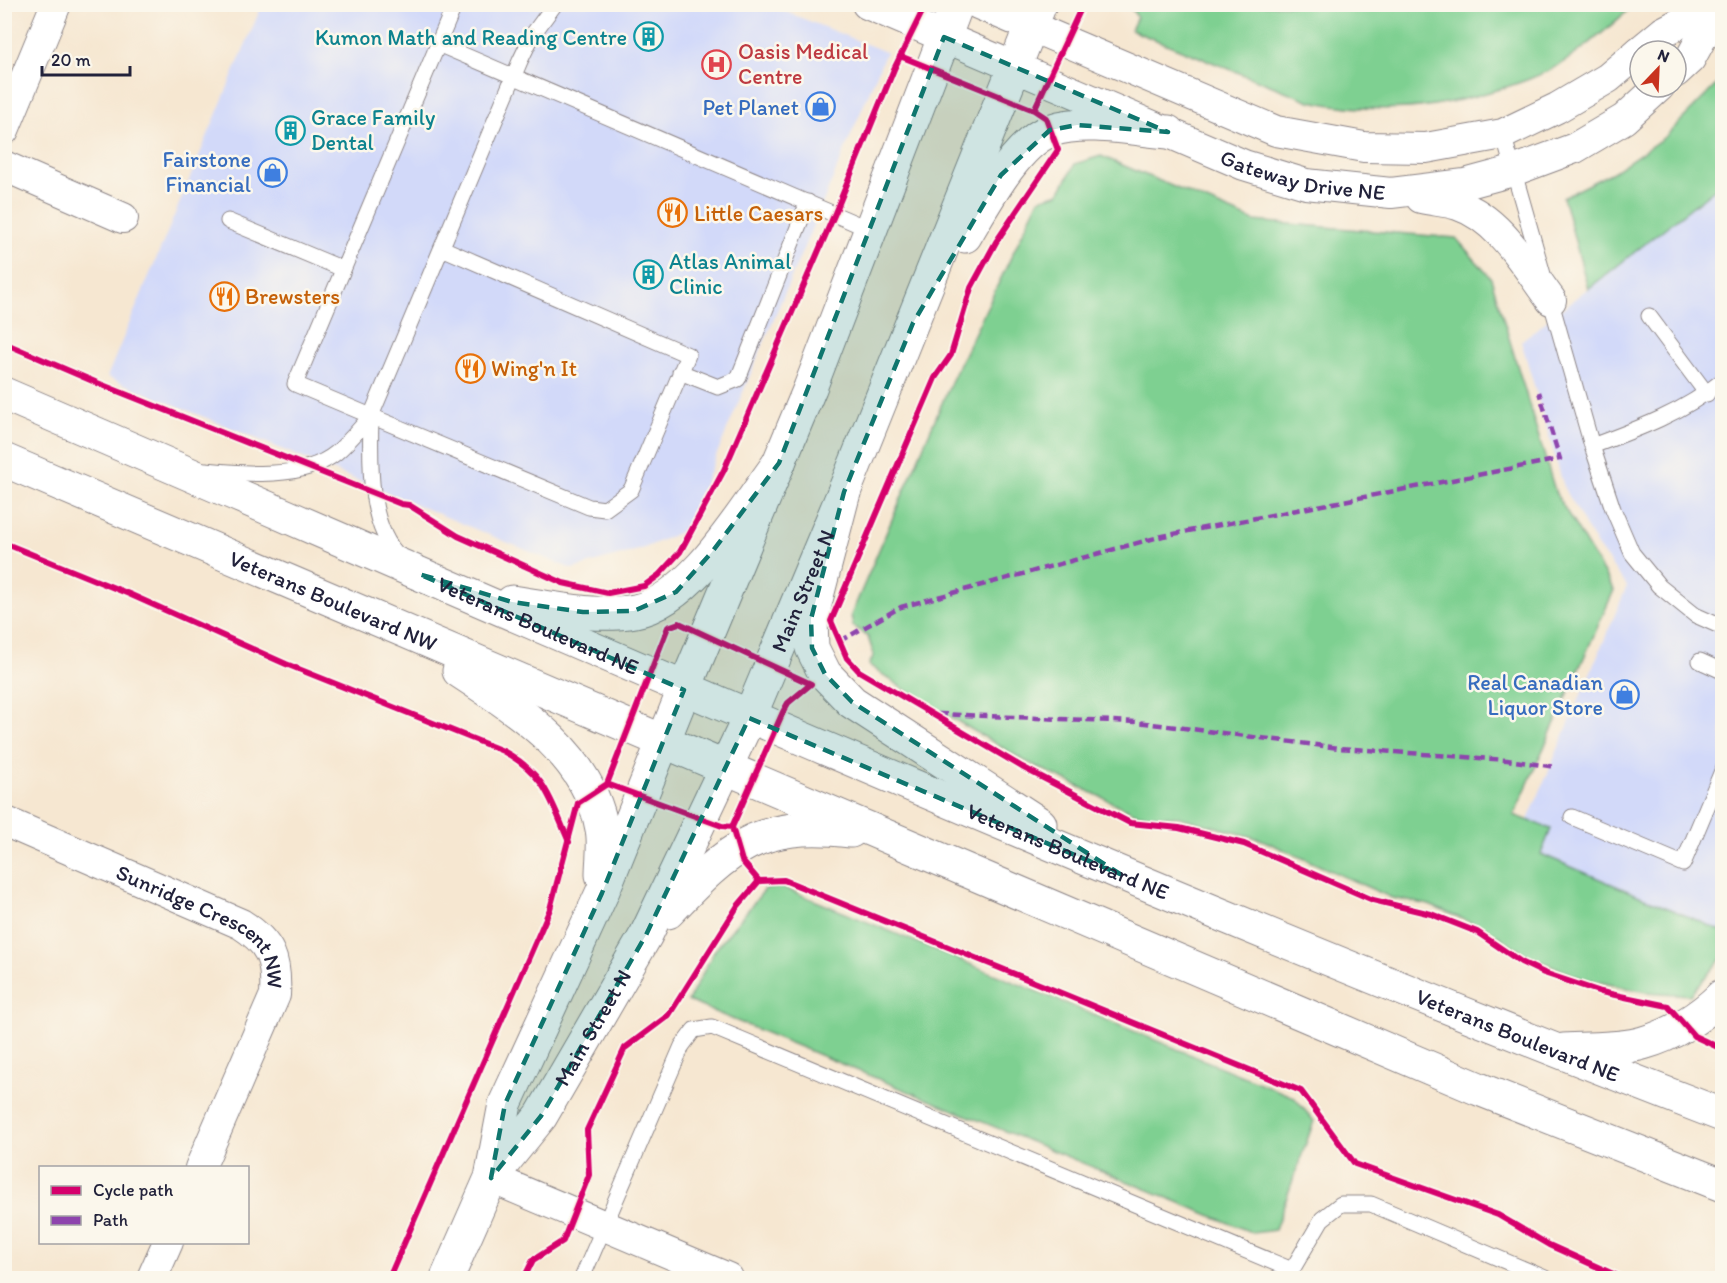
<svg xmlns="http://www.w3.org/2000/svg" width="1727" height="1283" font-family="Itim,sans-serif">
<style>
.built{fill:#d2d9f9}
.green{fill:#7ed091;stroke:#507966;stroke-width:1.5}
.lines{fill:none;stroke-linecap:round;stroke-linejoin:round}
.service-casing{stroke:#8c8486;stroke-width:17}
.minor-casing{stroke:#8c8486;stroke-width:32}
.tertiary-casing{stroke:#8c8486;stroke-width:35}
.secondary-casing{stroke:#8c8486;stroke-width:35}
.service{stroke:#fff;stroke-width:15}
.minor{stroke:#fff;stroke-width:30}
.tertiary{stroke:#fff;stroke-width:33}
.secondary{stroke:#fff;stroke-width:33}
.quiet{stroke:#8e44ad;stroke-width:4.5;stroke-dasharray:9 4.5;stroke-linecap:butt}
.cycleway-casing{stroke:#fbf7ec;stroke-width:10}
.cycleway{stroke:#d6006c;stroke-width:6}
.marked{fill:#0f766e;fill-opacity:0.2;stroke:#0f766e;stroke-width:4.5;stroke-dasharray:12 8;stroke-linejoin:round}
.labels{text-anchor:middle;stroke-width:5;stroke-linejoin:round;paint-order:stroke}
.culture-label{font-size:22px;fill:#0d838f;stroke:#fbf7ec;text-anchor:start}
.health-label{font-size:22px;fill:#be3a42;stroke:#fbf7ec;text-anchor:start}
.shop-label{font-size:22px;fill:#366cbe;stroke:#fbf7ec;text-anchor:end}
.street-label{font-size:22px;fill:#22223b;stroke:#fbf7ec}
.food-label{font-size:22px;fill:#c56008;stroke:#fbf7ec;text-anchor:start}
</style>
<rect width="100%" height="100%" fill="#fbf7ec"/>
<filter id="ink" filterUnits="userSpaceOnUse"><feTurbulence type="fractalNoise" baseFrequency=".0167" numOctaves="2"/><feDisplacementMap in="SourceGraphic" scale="12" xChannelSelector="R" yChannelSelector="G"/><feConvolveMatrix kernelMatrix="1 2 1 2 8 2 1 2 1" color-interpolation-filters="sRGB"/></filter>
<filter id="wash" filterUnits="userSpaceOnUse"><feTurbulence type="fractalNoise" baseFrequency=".008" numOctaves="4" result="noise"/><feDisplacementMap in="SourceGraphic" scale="24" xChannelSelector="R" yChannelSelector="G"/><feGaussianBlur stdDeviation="1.35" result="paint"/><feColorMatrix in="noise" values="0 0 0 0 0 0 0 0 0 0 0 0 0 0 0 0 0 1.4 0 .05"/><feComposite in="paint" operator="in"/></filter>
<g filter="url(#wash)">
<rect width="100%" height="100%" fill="#f6e7d1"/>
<path class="built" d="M262,5H769L886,52L685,530L642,549L572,569L107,377Z
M1722,183V931L1540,854L1551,829L1528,820L1627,586L1595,543L1564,487L1521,341Z"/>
<path class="green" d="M1129,5H1634C1613,24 1591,44 1567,60C1543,76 1514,85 1486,93C1428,111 1371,114 1310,101L1131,30L1137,17Z
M1722,79V183L1588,289L1563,197L1613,172L1666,136Z
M1101,156L1254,221L1456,238L1491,278L1556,494L1614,590L1514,815L1551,829L1541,854L1722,931V958L1690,995L1645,992L1581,978L1527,955L1489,930L1429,905L1392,898L1260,839L1179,817L1137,814L1025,761L913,695L869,665L874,655L868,637L853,626L851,615L951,382L1039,199L1059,193L1075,164Z
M782,887L1294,1097L1314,1121L1275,1230L1253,1233L688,1001L715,950L766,888Z"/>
</g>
<g filter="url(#ink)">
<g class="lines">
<defs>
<path id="service" d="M455,4L295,384L371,416L520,61L533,34L555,4
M438,44L871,230
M1503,134L1592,446L1613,509L1632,553L1659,586L1695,615L1722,627
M228,221L343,269
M1649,316L1707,394
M680,372L718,387L738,379L808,202
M371,416L589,507L605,509L631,490L688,355L442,248
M371,416C370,458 367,528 401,558
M1592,446C1638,429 1684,412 1722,381
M205,470C245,474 303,480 336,453C349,442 360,428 371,416
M1700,661L1722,671
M1572,817L1683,864L1722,771
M1292,1270L1322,1219L1341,1204H1371L1545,1278
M582,1278L682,1046L694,1030L712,1027L1292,1270L1289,1278"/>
<g id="minor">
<path id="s1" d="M867,4L1244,165L1306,184L1391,193L1465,184L1513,171L1575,148L1624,119L1659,87"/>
<path d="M978,4L1276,131L1364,147L1426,148L1503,134L1557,108L1608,78L1640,51"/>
<path d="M1640,51L1663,32L1716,4"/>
<path d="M1676,72L1690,59L1720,4"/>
<path d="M4,130L56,4"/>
<path d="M4,166L123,218"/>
<path d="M1421,198C1433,201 1446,201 1458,205C1500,219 1526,267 1551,300"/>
<path id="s2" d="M4,821L241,924C271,943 277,960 275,995L200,1168"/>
<path d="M491,1178L728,1278"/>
<path d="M152,1278L168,1242"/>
</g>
<g id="tertiary">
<path d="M965,236C983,206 1017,141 1052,130C1084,119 1133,129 1168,132"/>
<path d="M684,690L810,388L957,4"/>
<path id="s3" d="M749,718L844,492L1040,4"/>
</g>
<g id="secondary">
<path id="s4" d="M4,394C575,640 1142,892 1722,1115"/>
<path id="s5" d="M4,460L1479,1089L1722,1185"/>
<path d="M844,492L811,619L812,648L825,674L852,702L1040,824"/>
<path d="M512,602C552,608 596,618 635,611C693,600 745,508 779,463"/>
<path d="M459,671C518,710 589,754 602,829C605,844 602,860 602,875"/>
<path d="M668,912C729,848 758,820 851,831"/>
<path d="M1564,1050C1589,1048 1619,1050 1643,1043C1672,1035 1701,1017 1722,996"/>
<path id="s6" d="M494,1174L541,1116L646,935L749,718"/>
<path d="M447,1278L491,1178L505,1104L602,893L684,690"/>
</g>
</defs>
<use href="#service" class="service-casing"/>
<use href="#minor" class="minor-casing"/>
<use href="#tertiary" class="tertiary-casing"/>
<use href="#secondary" class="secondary-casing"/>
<use href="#service" class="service"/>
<use href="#minor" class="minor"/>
<use href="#tertiary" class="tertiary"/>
<use href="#secondary" class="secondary"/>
<path class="quiet" d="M840,641L901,607L1163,536L1560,459L1539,392
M938,714L1137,722L1339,748L1507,760L1556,767"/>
<defs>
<path id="cycleway" d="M900,56L1034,110L1046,118L1058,150L996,242L971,288L951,355L935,378L831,621L847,658L859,671L1022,767L1130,823L1179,828L1244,844L1373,900L1431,914L1477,932L1521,962L1544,973L1601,992L1668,1006L1694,1036L1722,1049
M1034,110L1083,4
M4,343L95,382L401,504L409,505L458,536L563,583L608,593L644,586L659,575L680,552L724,470L835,213L894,69L926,4
M4,543L129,594L286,664L503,751C546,774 551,801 569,842
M607,784L722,826L732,827
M389,1278L550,909L578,803L607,784L668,627L679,623L811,684L788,703L783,712L732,827L742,861L759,881
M524,1278L533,1260L563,1241L589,1175L587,1130L625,1048L669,1015L737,907L759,881L784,880L1301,1091L1355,1164L1498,1215L1549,1245L1622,1278"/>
</defs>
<use href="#cycleway" class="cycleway-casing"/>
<use href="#cycleway" class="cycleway"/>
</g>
</g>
<path class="marked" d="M944,37L1168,132L1077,125L1050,130L1001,175L913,323L844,492L811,619L812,648L825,674L852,702L1120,874L749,718L646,935L541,1116L491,1178L505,1104L602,893L684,690L419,574L512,602L583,612L634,611L676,592L712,552L779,463Z"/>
<defs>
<symbol id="building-ring" viewBox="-11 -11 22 22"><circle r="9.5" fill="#fbf7ec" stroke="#0f9aa8" stroke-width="1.5"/><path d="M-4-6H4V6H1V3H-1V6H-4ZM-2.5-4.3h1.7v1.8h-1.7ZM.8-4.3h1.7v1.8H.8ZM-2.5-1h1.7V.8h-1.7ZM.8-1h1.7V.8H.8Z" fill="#0f9aa8"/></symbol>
<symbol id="hospital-ring" viewBox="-11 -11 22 22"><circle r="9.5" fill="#fbf7ec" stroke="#e0444e" stroke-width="1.5"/><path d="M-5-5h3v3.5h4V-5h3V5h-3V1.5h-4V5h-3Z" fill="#e0444e"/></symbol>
<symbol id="shop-ring" viewBox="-11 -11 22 22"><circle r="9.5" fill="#fbf7ec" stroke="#3f7fe0" stroke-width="1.5"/><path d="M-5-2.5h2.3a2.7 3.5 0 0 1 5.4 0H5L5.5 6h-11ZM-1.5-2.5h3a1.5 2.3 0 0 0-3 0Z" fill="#3f7fe0"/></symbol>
<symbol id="restaurant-ring" viewBox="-11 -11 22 22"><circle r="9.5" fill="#fbf7ec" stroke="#e8710a" stroke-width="1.5"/><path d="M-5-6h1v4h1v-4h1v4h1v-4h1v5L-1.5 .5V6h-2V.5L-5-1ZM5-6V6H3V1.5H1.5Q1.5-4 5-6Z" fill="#e8710a"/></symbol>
</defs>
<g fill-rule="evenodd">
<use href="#building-ring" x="632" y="20" width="33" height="33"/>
<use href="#hospital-ring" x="700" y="48" width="33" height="33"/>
<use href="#shop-ring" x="804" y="90" width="33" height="33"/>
<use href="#building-ring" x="274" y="114" width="33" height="33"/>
<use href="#shop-ring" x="256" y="156" width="33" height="33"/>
<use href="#restaurant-ring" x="656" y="196" width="33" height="33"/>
<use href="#building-ring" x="632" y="258" width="33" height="33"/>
<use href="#restaurant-ring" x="208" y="280" width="33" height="33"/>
<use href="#restaurant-ring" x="454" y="352" width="33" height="33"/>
<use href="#shop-ring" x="1608" y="678" width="33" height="33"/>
</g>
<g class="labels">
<g class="culture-label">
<text x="627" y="45" text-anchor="end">Kumon Math and Reading Centre</text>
<text x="311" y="125">Grace Family<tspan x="311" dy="25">Dental</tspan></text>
<text x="669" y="269">Atlas Animal<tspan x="669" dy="25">Clinic</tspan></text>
</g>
<g class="health-label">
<text x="738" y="59">Oasis Medical<tspan x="738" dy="25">Centre</tspan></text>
</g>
<g class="shop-label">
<text x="799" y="115">Pet Planet</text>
<text x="251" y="167">Fairstone<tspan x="251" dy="25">Financial</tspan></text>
<text x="1603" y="690">Real Canadian<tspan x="1603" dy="25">Liquor Store</tspan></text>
</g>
<g class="street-label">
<text dy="8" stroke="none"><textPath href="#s1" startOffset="470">Gateway Drive NE</textPath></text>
<text dy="8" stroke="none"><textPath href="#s3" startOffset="138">Main Street N</textPath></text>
<text dy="8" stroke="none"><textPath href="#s5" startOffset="358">Veterans Boulevard NW</textPath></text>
<text dy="8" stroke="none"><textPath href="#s4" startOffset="582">Veterans Boulevard NE</textPath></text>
<text dy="8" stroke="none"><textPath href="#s4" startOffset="1158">Veterans Boulevard NE</textPath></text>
<text dy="8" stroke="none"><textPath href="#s2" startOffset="230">Sunridge Crescent NW</textPath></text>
<text dy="8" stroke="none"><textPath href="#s6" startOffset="177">Main Street N</textPath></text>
<text dy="8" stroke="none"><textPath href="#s4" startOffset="1644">Veterans Boulevard NE</textPath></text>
</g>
<g class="food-label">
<text x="694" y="221">Little Caesars</text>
<text x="245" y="304">Brewsters</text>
<text x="491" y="376">Wing'n It</text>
</g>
</g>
<rect width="1727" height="1283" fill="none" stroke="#fbf7ec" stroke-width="24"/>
<rect x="39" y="1166" width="210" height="78" fill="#fbf7ec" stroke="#a4a2a5" stroke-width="1.5"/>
<rect x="51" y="1186" width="30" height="9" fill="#d6006c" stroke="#a4a2a5" stroke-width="1.5"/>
<text x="93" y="1196" font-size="18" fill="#22223b">Cycle path</text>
<rect x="51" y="1216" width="30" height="9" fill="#8e44ad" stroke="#a4a2a5" stroke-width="1.5"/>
<text x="93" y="1226" font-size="18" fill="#22223b">Path</text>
<g transform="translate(1658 69) rotate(23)"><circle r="28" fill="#fbf7ec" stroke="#a4a2a5" stroke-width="1.5"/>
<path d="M0-4.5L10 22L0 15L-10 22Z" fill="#c8321e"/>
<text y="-9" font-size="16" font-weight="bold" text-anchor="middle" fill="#22223b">N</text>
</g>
<path d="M42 66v9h88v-9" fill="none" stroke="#22223b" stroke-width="3"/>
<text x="51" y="66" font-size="18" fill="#22223b" stroke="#fbf7ec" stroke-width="4.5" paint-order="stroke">20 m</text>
</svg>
